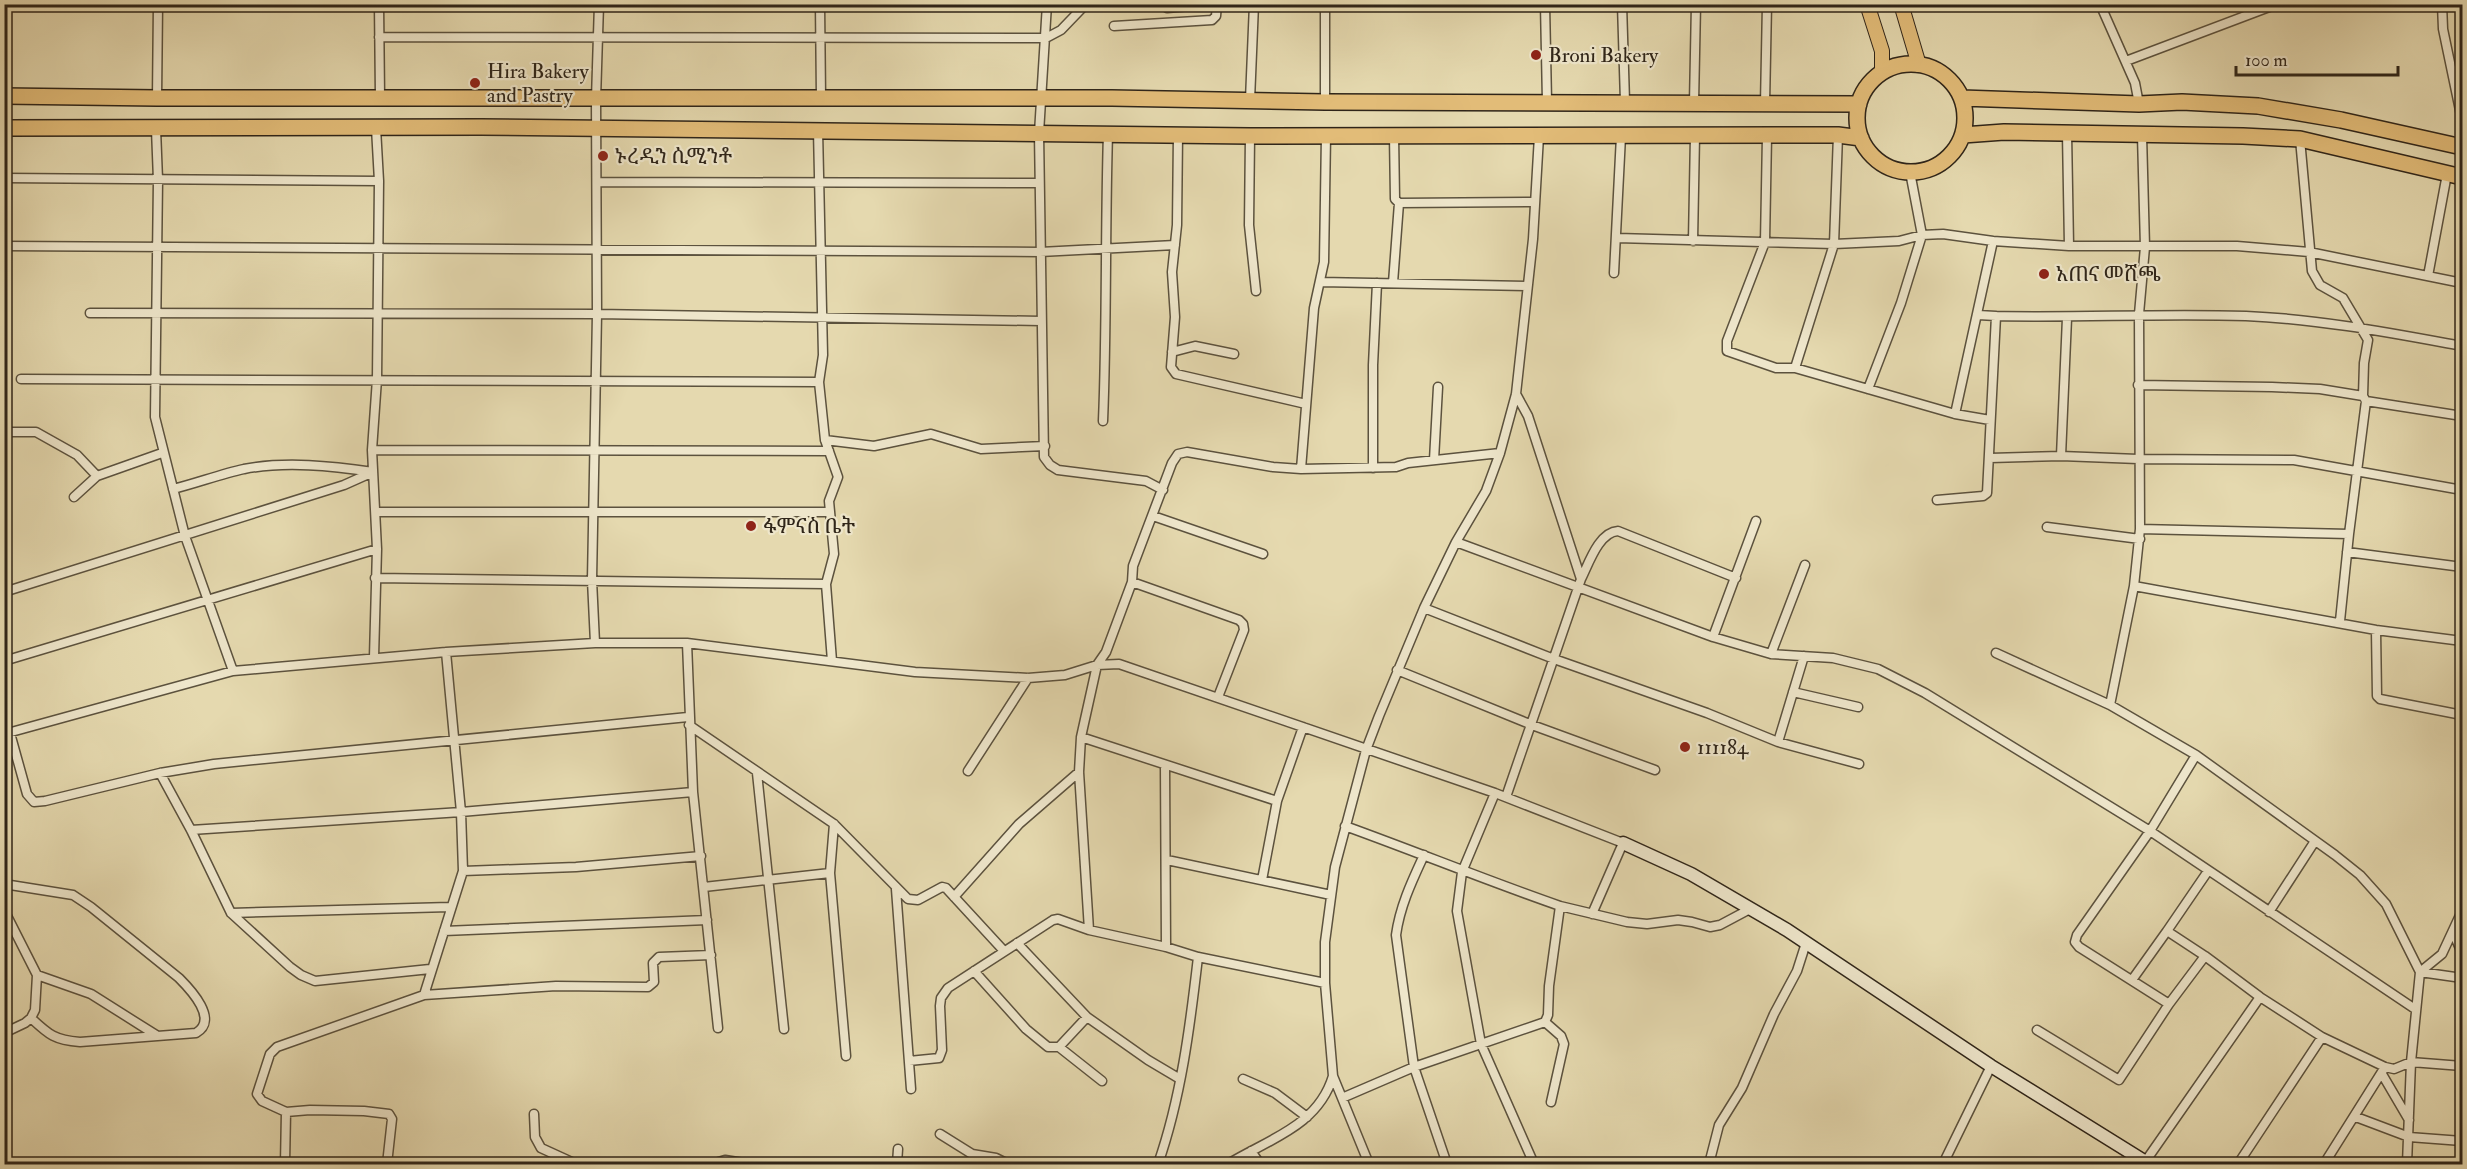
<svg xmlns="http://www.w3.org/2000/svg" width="2467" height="1169" font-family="'IM FELL Double Pica','Noto Serif Ethiopic',serif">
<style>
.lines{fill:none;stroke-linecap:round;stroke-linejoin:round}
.street-casing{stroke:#5c523e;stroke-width:11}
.secondary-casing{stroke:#2f2519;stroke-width:15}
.primary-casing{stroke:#2f2519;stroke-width:16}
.highway-casing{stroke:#2f2519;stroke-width:18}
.street{stroke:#eee6cb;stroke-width:8}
.secondary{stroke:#eee6cb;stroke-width:12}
.primary{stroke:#e2bc78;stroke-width:14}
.highway{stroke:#e2bc78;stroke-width:15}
.poi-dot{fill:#8f2418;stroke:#eee6cb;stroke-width:2}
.labels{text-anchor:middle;stroke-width:4.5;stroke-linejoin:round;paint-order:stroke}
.poi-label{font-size:21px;fill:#2f2519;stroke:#eee6cb;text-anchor:start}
</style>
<rect width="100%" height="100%" fill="#e5d9af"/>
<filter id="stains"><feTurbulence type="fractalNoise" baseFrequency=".00333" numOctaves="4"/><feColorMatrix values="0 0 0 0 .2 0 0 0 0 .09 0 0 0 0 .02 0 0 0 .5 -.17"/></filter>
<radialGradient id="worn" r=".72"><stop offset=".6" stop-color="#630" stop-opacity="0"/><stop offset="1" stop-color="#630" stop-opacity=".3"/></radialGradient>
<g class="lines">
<defs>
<path id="street" d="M379,4L380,97
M820,4L821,98
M1047,4L1039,133L1044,457L1050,465L1058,470L1146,481L1163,490
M1161,4L1167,8L1214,4
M1545,4L1547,102
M1622,4L1625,102
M2100,4L2135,83L2139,104
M2442,4L2443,29L2462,120
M1114,26L1212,20L1216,16L1217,4
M379,37L1046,38L1061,30L1086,4
M2126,61L2277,4
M157,98L158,4
M1250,100L1254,4
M1325,102V4
M1694,103L1696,4
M1765,104L1767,4
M156,129L158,180L155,417L185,536L233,671
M818,130L823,355L819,382L825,440L838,477L829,501L834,554L826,584L832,661
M2067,133L2069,246
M1178,134L1177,225L1172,272L1175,317L1171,367L1176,374L1306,404
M2142,135L2145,247L2139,314L2140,529L2134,586L2376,630L2462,641
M1250,136L1249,225L1256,291
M1767,136L1765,242L1727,341V351L1776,368H1795L1955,414L1990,420
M2300,139L2312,271L2320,285L2343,298L2368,340L2364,363L2363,396
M4,178L379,181
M597,182L1039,183
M1399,203L1535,202
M1617,238L1834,244L1899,241L1922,235L1943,234L1993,241L2069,246H2237L2309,252L2462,283
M1693,241L1695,135
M4,246L1040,252L1175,245
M1614,273L1621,136
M2428,276L2447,174
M1321,282L1526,286
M1393,283L1399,203L1395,199L1394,135
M90,313L597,314L1041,321
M1996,316C2079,318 2162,313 2246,316C2319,319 2391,333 2462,346
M1172,352L1195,346L1234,354
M1795,368L1834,244L1838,135
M21,379L819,382
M2138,385L2272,387L2320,389L2363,396L2366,401L2462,416
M1868,389L1901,303L1922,235L1910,172
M1955,414L1993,241
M1103,421C1107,326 1105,230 1108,134
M4,432H36L77,455L97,476L162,453
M825,440L874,446L931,434L981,449L1045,446
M372,450L829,451
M2061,456L2067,318
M1990,458L2061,456L2138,459L2294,460L2462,490
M1434,460L1438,387
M1373,468V365L1377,283
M1301,469L1314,308L1324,262L1326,135
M173,489C197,483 221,474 244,469C286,461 332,466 373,472
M74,497L97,476
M1937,500L1983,496L1987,493L1996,316L1978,315
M376,512H829
M1153,516L1263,554
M2047,527L2140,539
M2140,529L2349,534
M1456,542L1713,637L1771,654L1833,658L1878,669L1925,693L2150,831L2415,1009
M2347,552L2462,567
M375,578L826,584
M1581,579C1589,563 1599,532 1618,531L1736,578
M1132,582L1239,620L1243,624L1244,630L1218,697
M4,592L344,485L373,472
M1424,608L1554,659L1707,713L1778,742L1859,764
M2340,621L2349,534L2366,401
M2376,630L2377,696L2380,699L2462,715
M1713,637L1756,521
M595,643L592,580L597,314L596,99L599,4
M687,643L693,792L718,1028
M446,652L461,812L463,871L424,995L556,986L648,987L654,982L653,963L659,957L711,955
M1996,653L2110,705L2196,755L2335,855L2360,875L2386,904L2420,972L2411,1062L2407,1164
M1771,654L1805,565
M374,657L377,549L372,450L377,379L379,181L376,128
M4,661L377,549
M1397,670L1532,725L1655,770
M1793,692L1858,707
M2110,705L2134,586
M689,725L834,824L908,899L918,900L942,887L946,888L1004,951
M10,733L27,794L34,802L45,801L160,773L214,764L688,717
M4,734L233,671L446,652L595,643H687L915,672L1028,678L1065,675L1097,665L1119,664L1495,793L1623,843L1592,914
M1081,737L1277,801
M1778,742L1804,656
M1165,765L1166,947
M968,771L1028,678
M160,773L191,830L231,913L290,967L301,975L315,981L430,969
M757,773L784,1029
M1495,793L1462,872L1457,911L1481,1044L1534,1164
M1506,797L1581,579L1528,416L1516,394
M834,824L830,873L846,1056
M191,830L461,812L693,792
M1424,855C1412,881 1400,906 1396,935L1414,1067L1447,1164
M1167,860L1331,895
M463,871L576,867L701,856
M1262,880L1277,801L1303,727
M4,884L73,895L91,907L179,978C191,990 219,1020 196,1033L80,1042C55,1040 49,1035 31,1018
M704,887L830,873
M896,889L911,1089
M954,897L1019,824L1079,772
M1560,906L1627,922L1647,924L1678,920L1692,922L1710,927L1720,925L1750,909
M4,910L37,975L35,1010L31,1018L25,1023L4,1033
M2269,912L2315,841
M231,913L450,907
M1089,930L1079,772L1081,737L1097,665L1106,652L1132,582L1133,566L1172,463L1178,454L1187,452L1273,467L1301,469L1396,467L1408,463L1500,453
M444,931L707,920
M2453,932L2462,953
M1017,943L1087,1017L1148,1060L1180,1079
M2205,956L2167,931L2208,871
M974,971L1026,1029L1048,1047H1059L1102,1081
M2420,972L2442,954L2462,911
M2420,972L2462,978
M37,975L91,994L156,1035
M2132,980L2167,931
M2169,1004L2079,947L2075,942L2077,935L2150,831L2196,755
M1545,1022L1561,1036L1564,1044L1551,1102
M2037,1030L2119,1080L2169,1004L2205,956L2260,997L2322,1037L2385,1067L2394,1069L2411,1062L2462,1066
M1059,1047L1087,1017
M909,1061L939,1058L942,1050L940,1006L941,998L948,988L1053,920L1058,919L1089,930L1166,947L1198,957L1325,983
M2382,1074L2409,1120
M1243,1079L1275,1093L1307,1117
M1342,1098L1414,1067L1545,1022L1548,1015L1549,986L1560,906C1488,881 1417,852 1345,826
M534,1114L535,1137L541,1148L576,1164
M2356,1117L2409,1137L2462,1141
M940,1134L972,1154L996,1158L1008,1164
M1251,1151L1260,1164
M2145,1162L2260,997
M285,1164L286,1112
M387,1164L392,1119L389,1114L364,1111L310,1110L286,1112L262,1101L257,1094L270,1054L277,1047L424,995
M712,1164L725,1160L750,1164
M897,1164L898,1149
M1158,1164C1181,1098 1190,1027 1198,957
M1228,1164C1269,1139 1318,1126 1333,1076
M1369,1164L1333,1076L1325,983V942L1335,867L1366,750L1379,716L1424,608L1456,542L1486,491L1500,453L1516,394L1533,239L1539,136
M1709,1164L1719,1125L1742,1088L1774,1014L1797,971L1806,943
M1943,1164L1991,1066
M2238,1164L2322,1037
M2324,1164L2385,1067"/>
<path id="secondary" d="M1623,843L1691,874L1787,930L1991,1066L2149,1164"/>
<path id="primary" d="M1867,4L1882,51V72
M1901,4L1919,65"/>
<path id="highway" d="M1857 118a54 54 0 1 1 108 0a54 54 0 1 1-108 0Z
M4,96L157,98H1112L1325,102L1859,104
M1962,98L2139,104L2182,102L2258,106L2341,120L2462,147
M4,128L481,127L1250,136L1838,135L1861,138
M1963,135L2004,132L2243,136L2300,139L2462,177"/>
</defs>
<use href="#street" class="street-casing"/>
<use href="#secondary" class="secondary-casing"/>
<use href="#primary" class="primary-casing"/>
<use href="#highway" class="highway-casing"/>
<use href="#street" class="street"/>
<use href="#secondary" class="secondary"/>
<use href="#primary" class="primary"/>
<use href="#highway" class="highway"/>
</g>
<g class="poi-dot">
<circle cx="1536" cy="55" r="6"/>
<circle cx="475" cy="83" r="6"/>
<circle cx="603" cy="156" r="6"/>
<circle cx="2044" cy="274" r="6"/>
<circle cx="751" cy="526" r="6"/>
<circle cx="1685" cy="747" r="6"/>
</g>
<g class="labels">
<g class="poi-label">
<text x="1548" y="62">Broni Bakery</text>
<text x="487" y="78">Hira Bakery<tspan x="487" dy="24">and Pastry</tspan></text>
<text x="615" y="163">ኑረዲን ሲሚንቶ</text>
<text x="2056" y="281">አጠና መሸጫ</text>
<text x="763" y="533">ፋምናስ ቤት</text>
<text x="1697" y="754">111184</text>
</g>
</g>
<rect width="2467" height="1169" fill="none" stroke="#e5d9af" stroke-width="24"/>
<rect x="6" y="6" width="2455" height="1157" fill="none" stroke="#2f2519" stroke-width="3"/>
<rect x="12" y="12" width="2443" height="1145" fill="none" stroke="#2f2519" stroke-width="1.5"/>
<path d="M2236 66v9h162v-9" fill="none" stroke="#2f2519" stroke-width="3"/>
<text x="2245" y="66" font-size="18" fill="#2f2519" stroke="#eee6cb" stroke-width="4.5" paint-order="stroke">100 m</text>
<rect width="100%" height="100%" filter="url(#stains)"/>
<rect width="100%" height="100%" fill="url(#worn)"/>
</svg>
